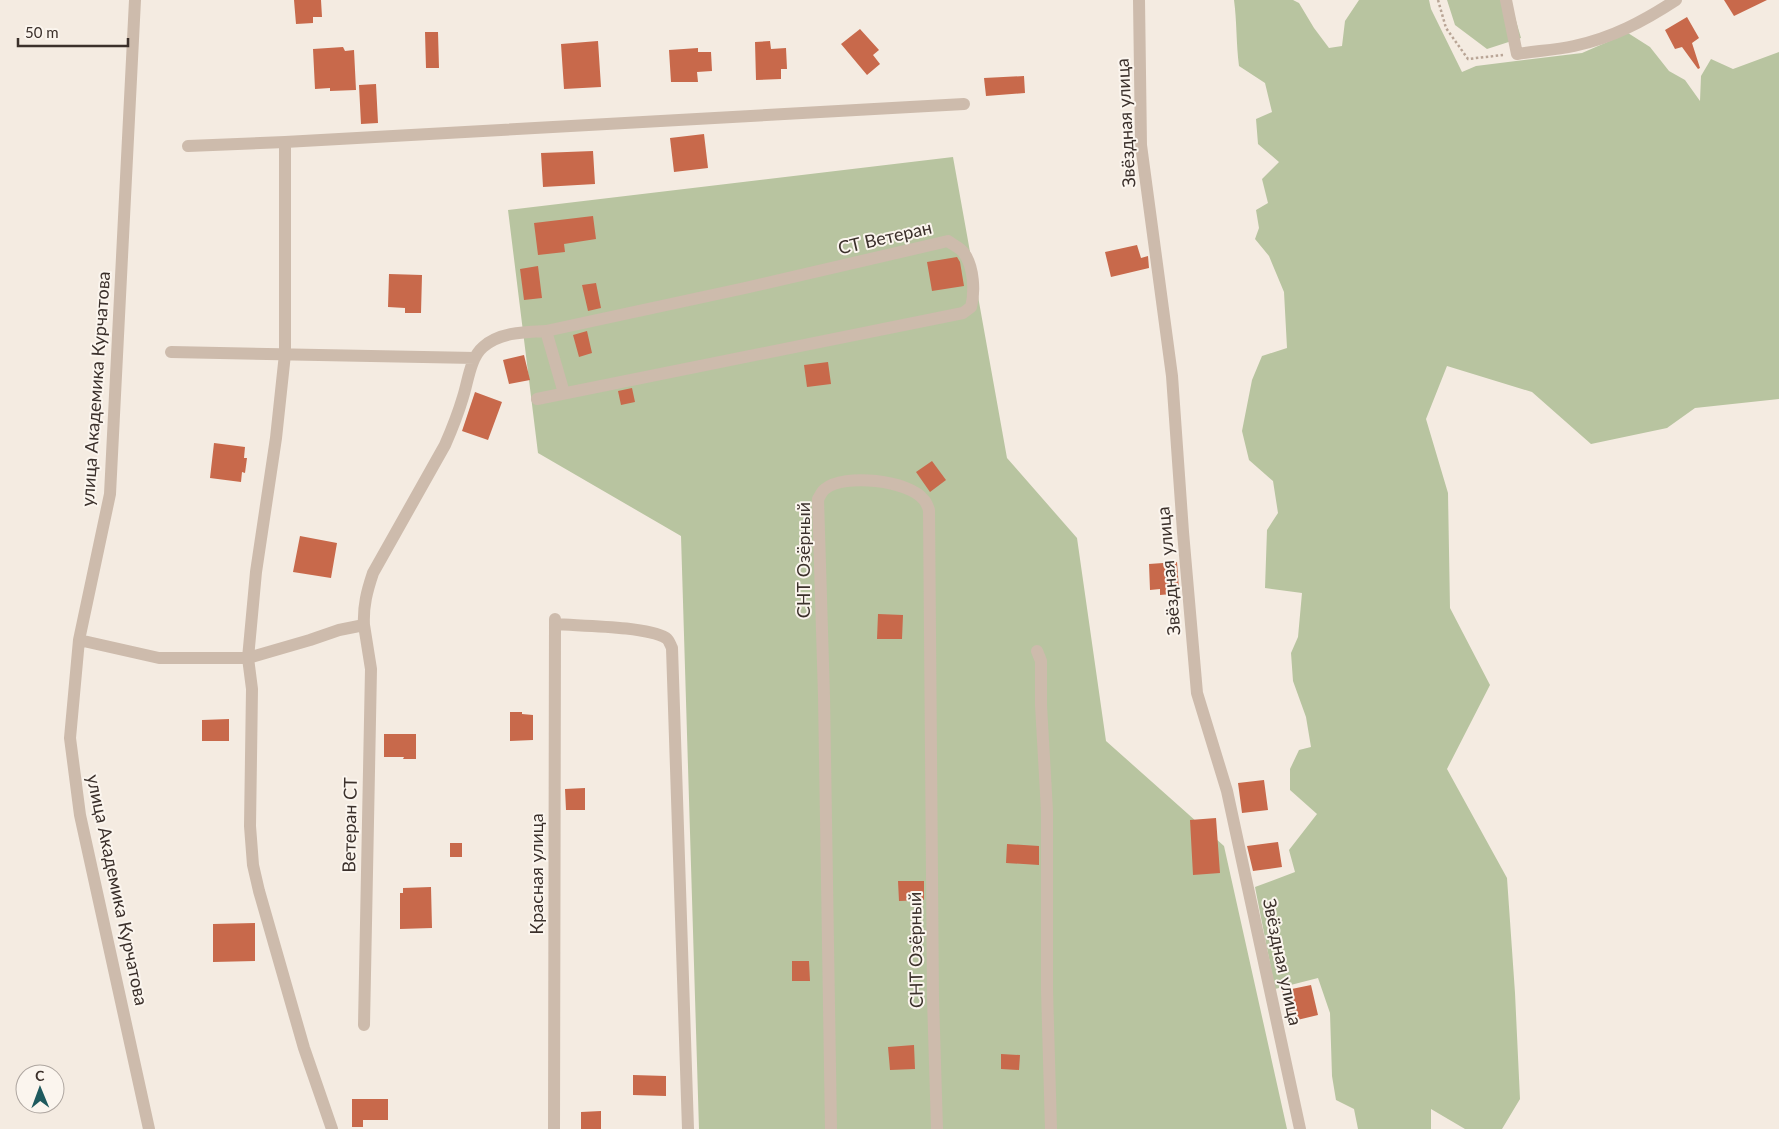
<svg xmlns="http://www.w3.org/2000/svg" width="1779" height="1129" font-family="Lato,sans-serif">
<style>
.green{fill:#b8c4a0}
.building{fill:#c8694b}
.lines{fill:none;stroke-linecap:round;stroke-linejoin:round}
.path{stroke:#b9a596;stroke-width:2.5;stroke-dasharray:2.5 2.5;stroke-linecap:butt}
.minor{stroke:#cdbbac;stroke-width:12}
.labels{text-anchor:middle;stroke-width:4;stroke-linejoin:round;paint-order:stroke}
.street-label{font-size:18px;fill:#3b302b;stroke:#fbf5ee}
</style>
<rect width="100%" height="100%" fill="#f4ebe1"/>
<path class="green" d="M1234,0H1293L1299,3L1314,28L1329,48L1342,46L1345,21L1359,0H1429L1431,9L1462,72L1476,66L1582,53L1628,33L1650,47L1669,71L1685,80L1700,101L1701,76L1711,59L1733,69L1779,52V399L1695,408L1667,428L1591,444L1532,392L1447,366L1426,419L1448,493L1450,608L1490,685L1447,769L1507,878L1515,993L1520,1099L1502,1129H1465L1431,1109V1129H1358L1354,1109L1336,1100L1332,1076L1330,1013L1318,978L1275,989L1255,887L1295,872L1289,850L1317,814L1290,790V769L1299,750L1311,747L1306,717L1293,681L1291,653L1298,637L1302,593L1265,588L1267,530L1278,513L1273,481L1249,460L1242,431L1252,380L1262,356L1287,348L1284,292L1269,256L1255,239L1259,228L1256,210L1268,203L1262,179L1279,162L1258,144L1256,119L1272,112L1265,83L1239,66C1236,44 1237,22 1234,0Z
M1447,0H1510L1521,38L1487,49L1455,25Z
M953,157L1007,458L1077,538L1106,741L1224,846L1287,1129H699L681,536L538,453L508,210Z"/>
<path class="building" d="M294,0H321L322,17H313V23L296,24Z
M1724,0H1767L1734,16Z
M1687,17L1699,38L1692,43L1700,68L1698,69L1682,47L1675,49L1665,30Z
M860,29L879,50L873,55L880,64L867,75L841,44Z
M425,32H438L439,68H426Z
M598,41L601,87L564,89L561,44Z
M770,41L771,49L786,48L787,69H781V79L756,80L755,42Z
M343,47L345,51L354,50L356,90L330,91V88L315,89L313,49Z
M698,48V52H711L712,71L697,72L698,82H671L669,50Z
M1024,76L1025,93L986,96L984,78Z
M376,84L378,123L361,124L359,85Z
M704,134L708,168L674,172L670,138Z
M593,151L595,184L543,187L541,153Z
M593,216L596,239L564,244L565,252L538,255L534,223Z
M1137,245L1141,258L1148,256L1149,268L1111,277L1105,252Z
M957,257L960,262L964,286L932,291L927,262Z
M538,266L542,298L524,300L520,269Z
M389,274L422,275L421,313H405V308L388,307Z
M596,283L601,308L588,311L582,285Z
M587,331L592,353L579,357L573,335Z
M524,355L530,380L509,384L503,360Z
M828,362L831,384L807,387L804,365Z
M632,388L635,402L621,405L618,391Z
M475,392L502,402L488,440L462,431Z
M214,443L245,447L244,458H247L245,473L242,472L241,482L210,478Z
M932,461L946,480L930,492L916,472Z
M300,536L337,543L331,578L293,572Z
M1177,562L1179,589H1172V594L1160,595V589L1150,590L1149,564Z
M878,614L903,615L902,639H877Z
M510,712H522V714L533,715V740L510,741Z
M229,719V741H202V720Z
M384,734H416V759H403L404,757H384Z
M1264,780L1268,810L1242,813L1238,783Z
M585,788V810H566L565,789Z
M1216,818L1220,873L1193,875L1190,820Z
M1278,842L1282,867L1253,871L1247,846Z
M450,843H462V857H450Z
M1007,844L1039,846V865L1006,863Z
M898,881H924V900L899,901Z
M431,887L432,928L400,929V893H403V888Z
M255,923V961L213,962V924Z
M792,961H809L810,981H792Z
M1311,985L1318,1015L1289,1022L1282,991Z
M914,1045L915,1069L890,1070L888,1047Z
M1001,1054L1020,1055L1019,1070L1001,1069Z
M633,1075L666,1076V1096L633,1095Z
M352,1099H388V1120H363V1127H352Z
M601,1111V1129H581V1112Z"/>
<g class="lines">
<path class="path" d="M1438,0L1446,28L1468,59L1503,55"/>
<path class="minor" d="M135,0L110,494L79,640L70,738L80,815L149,1129
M1139,0L1141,145L1172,376L1183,532L1197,693L1227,791L1300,1129
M1506,0L1517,54C1536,51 1556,50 1574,46C1612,38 1644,21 1676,0
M285,142V354L276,438L256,572L248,658L252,689L250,826L253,865L259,891L304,1048L332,1129
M188,146L285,142L964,104
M546,331L564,393
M171,352L475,358
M556,624C581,626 645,626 666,638C669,640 670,644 672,648L688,1129
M364,625C363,606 367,591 373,573L445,445C452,429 458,414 463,397C468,382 470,358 483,347C500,332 525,332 546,331L745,288L948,241C953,245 961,248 964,253C974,267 975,292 971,307L963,313L537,399
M79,640L159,658H248L310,640L339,630L364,625L371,669L364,1025
M1037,651L1041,661V705L1047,811V990L1051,1129
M554,1129L555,619
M831,1129L824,696L818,499C820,496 822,491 825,489C844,473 909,480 924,500C926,502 928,507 929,510L933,998L937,1129"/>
</g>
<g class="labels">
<g class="street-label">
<text transform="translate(1126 123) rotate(-93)" y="6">Звёздная улица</text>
<text transform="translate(885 238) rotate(-13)" y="6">СТ Ветеран</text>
<text transform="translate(96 389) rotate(-86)" y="6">улица Академика Курчатова</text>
<text transform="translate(804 560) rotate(-90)" y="6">СНТ Озёрный</text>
<text transform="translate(1169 571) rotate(-95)" y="6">Звёздная улица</text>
<text transform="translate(350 825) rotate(-89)" y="6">Ветеран СТ</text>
<text transform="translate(537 874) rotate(-90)" y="6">Красная улица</text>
<text transform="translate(117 890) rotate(78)" y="6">улица Академика Курчатова</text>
<text transform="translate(916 950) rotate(-91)" y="6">СНТ Озёрный</text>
<text transform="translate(1282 962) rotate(78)" y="6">Звёздная улица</text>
</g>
</g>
<g transform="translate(40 1089) rotate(359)"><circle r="24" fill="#fbf5ee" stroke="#aea6a0"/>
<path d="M0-4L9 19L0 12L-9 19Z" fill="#1f5a5e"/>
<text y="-8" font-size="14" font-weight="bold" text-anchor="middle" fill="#3b302b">С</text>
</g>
<path d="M18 38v8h110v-8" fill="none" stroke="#3b302b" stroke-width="2.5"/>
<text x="25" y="38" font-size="15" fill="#3b302b" stroke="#fbf5ee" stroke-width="4" paint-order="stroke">50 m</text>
</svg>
